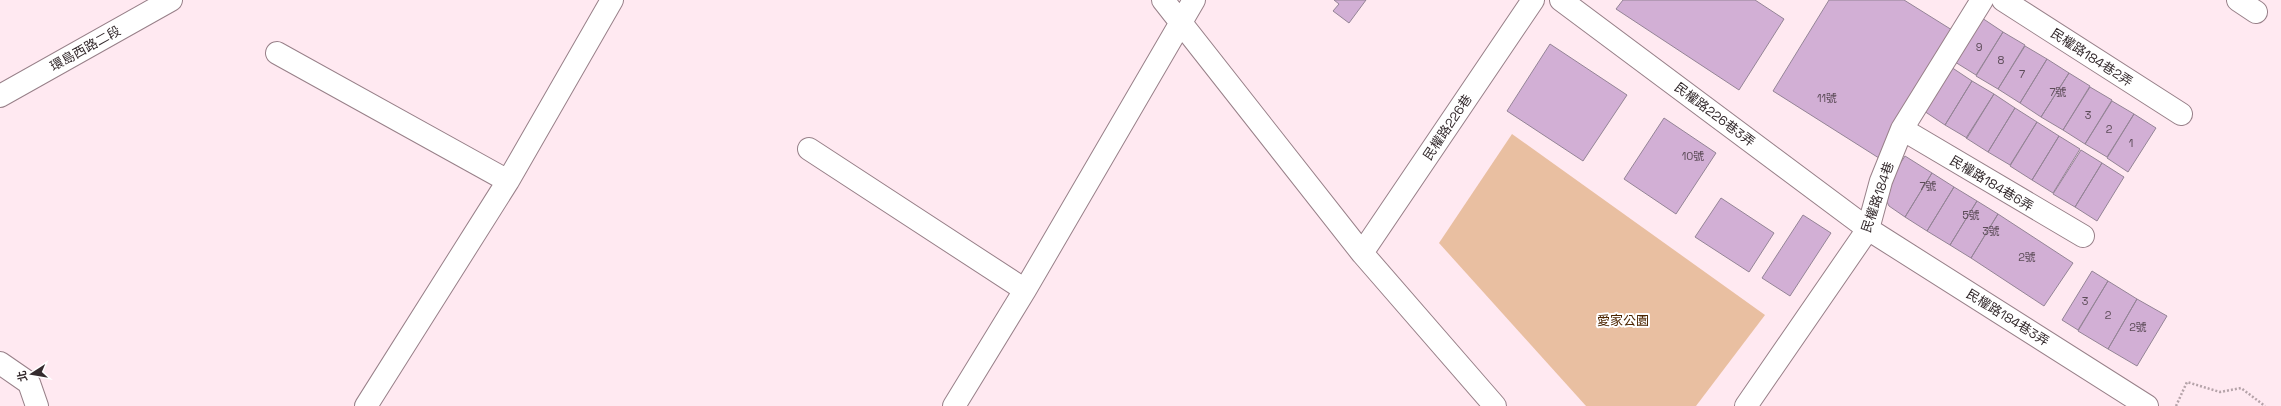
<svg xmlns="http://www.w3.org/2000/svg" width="2281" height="406" font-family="'Space Grotesk','Noto Sans TC',sans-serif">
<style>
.green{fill:#e9bfa1}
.building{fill:#d2afd5;stroke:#948496}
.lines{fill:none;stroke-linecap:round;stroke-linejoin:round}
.minor-casing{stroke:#988089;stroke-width:24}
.major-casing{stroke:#988089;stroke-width:24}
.path{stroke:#b5a3a9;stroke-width:2.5;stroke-dasharray:2 2;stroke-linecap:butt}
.minor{stroke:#fff;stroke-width:22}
.major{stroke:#fff;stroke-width:22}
.labels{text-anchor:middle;stroke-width:4;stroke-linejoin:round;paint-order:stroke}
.number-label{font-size:11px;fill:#5c4c58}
.street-label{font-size:13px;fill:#352b2e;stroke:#fff}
.park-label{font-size:13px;fill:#4c2500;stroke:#fff}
</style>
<rect width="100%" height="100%" fill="#ffe9f1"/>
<path class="green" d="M1512,134L1765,315L1696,406H1586L1439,243Z"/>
<path class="building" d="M1334,0H1366L1349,23L1333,11L1339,4Z
M1623,0H1755L1784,19L1739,90L1616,9Z
M1829,0H1904L1960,35L1882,160L1773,91Z
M1982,18L2003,32L1976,75L1955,62Z
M2003,32L2025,45L1998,89L1976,76Z
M1550,44L1627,95L1583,161L1507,111Z
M2025,46L2047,59L2020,103L1998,89Z
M2047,59L2069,73L2041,117L2020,103Z
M1951,67L1972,81L1945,125L1924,111Z
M2069,73L2090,86L2063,130L2041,117Z
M1972,81L1994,94L1967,138L1945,125Z
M2090,87L2112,100L2085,144L2063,130Z
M1994,94L2015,108L1988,152L1966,138Z
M2112,101L2134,114L2107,157L2085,144Z
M2015,108L2037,122L2010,165L1988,152Z
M2134,114L2156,128L2128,172L2107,158Z
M1664,118L1716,153L1676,214L1624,179Z
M2037,122L2059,136L2032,180L2010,166Z
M2059,136L2080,149L2053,193L2032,180Z
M2081,150L2102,163L2075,207L2053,194Z
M1905,156L1932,173L1905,217L1889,206L1885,198L1888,182Z
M2102,163L2124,177L2097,221L2075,207Z
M1932,173L1954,187L1927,231L1905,217Z
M1954,187L1977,201L1950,245L1927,231Z
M1721,198L1774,233L1749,272L1695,237Z
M1977,201L1998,214L1971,258L1950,245Z
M1998,214L2073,263L2044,306L1971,258Z
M1803,215L1831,233L1790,296L1762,278Z
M2092,271L2108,281L2078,330L2062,320Z
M2108,281L2137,299L2108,349L2078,331Z
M2137,299L2167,316L2137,366L2108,349Z"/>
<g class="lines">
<defs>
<path id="minor" d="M1163,0L1362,253L1495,406
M1561,0L1868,229L2147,406
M2003,0L2181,114
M2238,0L2256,12
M277,53L508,181
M1902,129L2083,236
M809,149L1025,290
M1362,253L1533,0
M0,363L29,383L37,406
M366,406L508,181L612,0
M954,406L1025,290L1194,0
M1746,406L1868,229L1881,181L1902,129L1982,0"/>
<path id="major" d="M0,96L171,0"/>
</defs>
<use href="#minor" class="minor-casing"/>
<use href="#major" class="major-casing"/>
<path class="path" d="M2176,406L2187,382L2220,392L2241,388L2265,406"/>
<use href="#minor" class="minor"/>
<use href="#major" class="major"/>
</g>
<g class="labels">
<g class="number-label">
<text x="1979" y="51">9</text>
<text x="2001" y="64">8</text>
<text x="2022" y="78">7</text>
<text x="2058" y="96">7號</text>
<text x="1827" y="102">11號</text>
<text x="2088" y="119">3</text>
<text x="2109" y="133">2</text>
<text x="2131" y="147">1</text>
<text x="1693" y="160">10號</text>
<text x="1928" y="190">7號</text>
<text x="1971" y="219">5號</text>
<text x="1991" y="235">3號</text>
<text x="2027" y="261">2號</text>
<text x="2085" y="305">3</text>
<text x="2108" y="319">2</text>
<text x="2138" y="331">2號</text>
</g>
<g class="street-label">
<text transform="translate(85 48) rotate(-29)" y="5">環島西路二段</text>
<text transform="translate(2092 57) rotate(33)" y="5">民權路184巷2弄</text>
<text transform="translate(1715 114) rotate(37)" y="5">民權路226巷3弄</text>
<text transform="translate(1447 127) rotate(-56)" y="5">民權路226巷</text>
<text transform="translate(1992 183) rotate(31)" y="5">民權路184巷6弄</text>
<text transform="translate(1877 197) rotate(-71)" y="5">民權路184巷</text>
<text transform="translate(2008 317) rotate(32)" y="5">民權路184巷3弄</text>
</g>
<g class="park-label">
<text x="1623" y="325">愛家公園</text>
</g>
</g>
<g transform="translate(32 374) rotate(258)" stroke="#ffffff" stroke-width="3" paint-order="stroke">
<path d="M0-3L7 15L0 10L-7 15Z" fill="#352b2e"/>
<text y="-6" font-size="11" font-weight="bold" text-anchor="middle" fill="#352b2e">北</text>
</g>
</svg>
